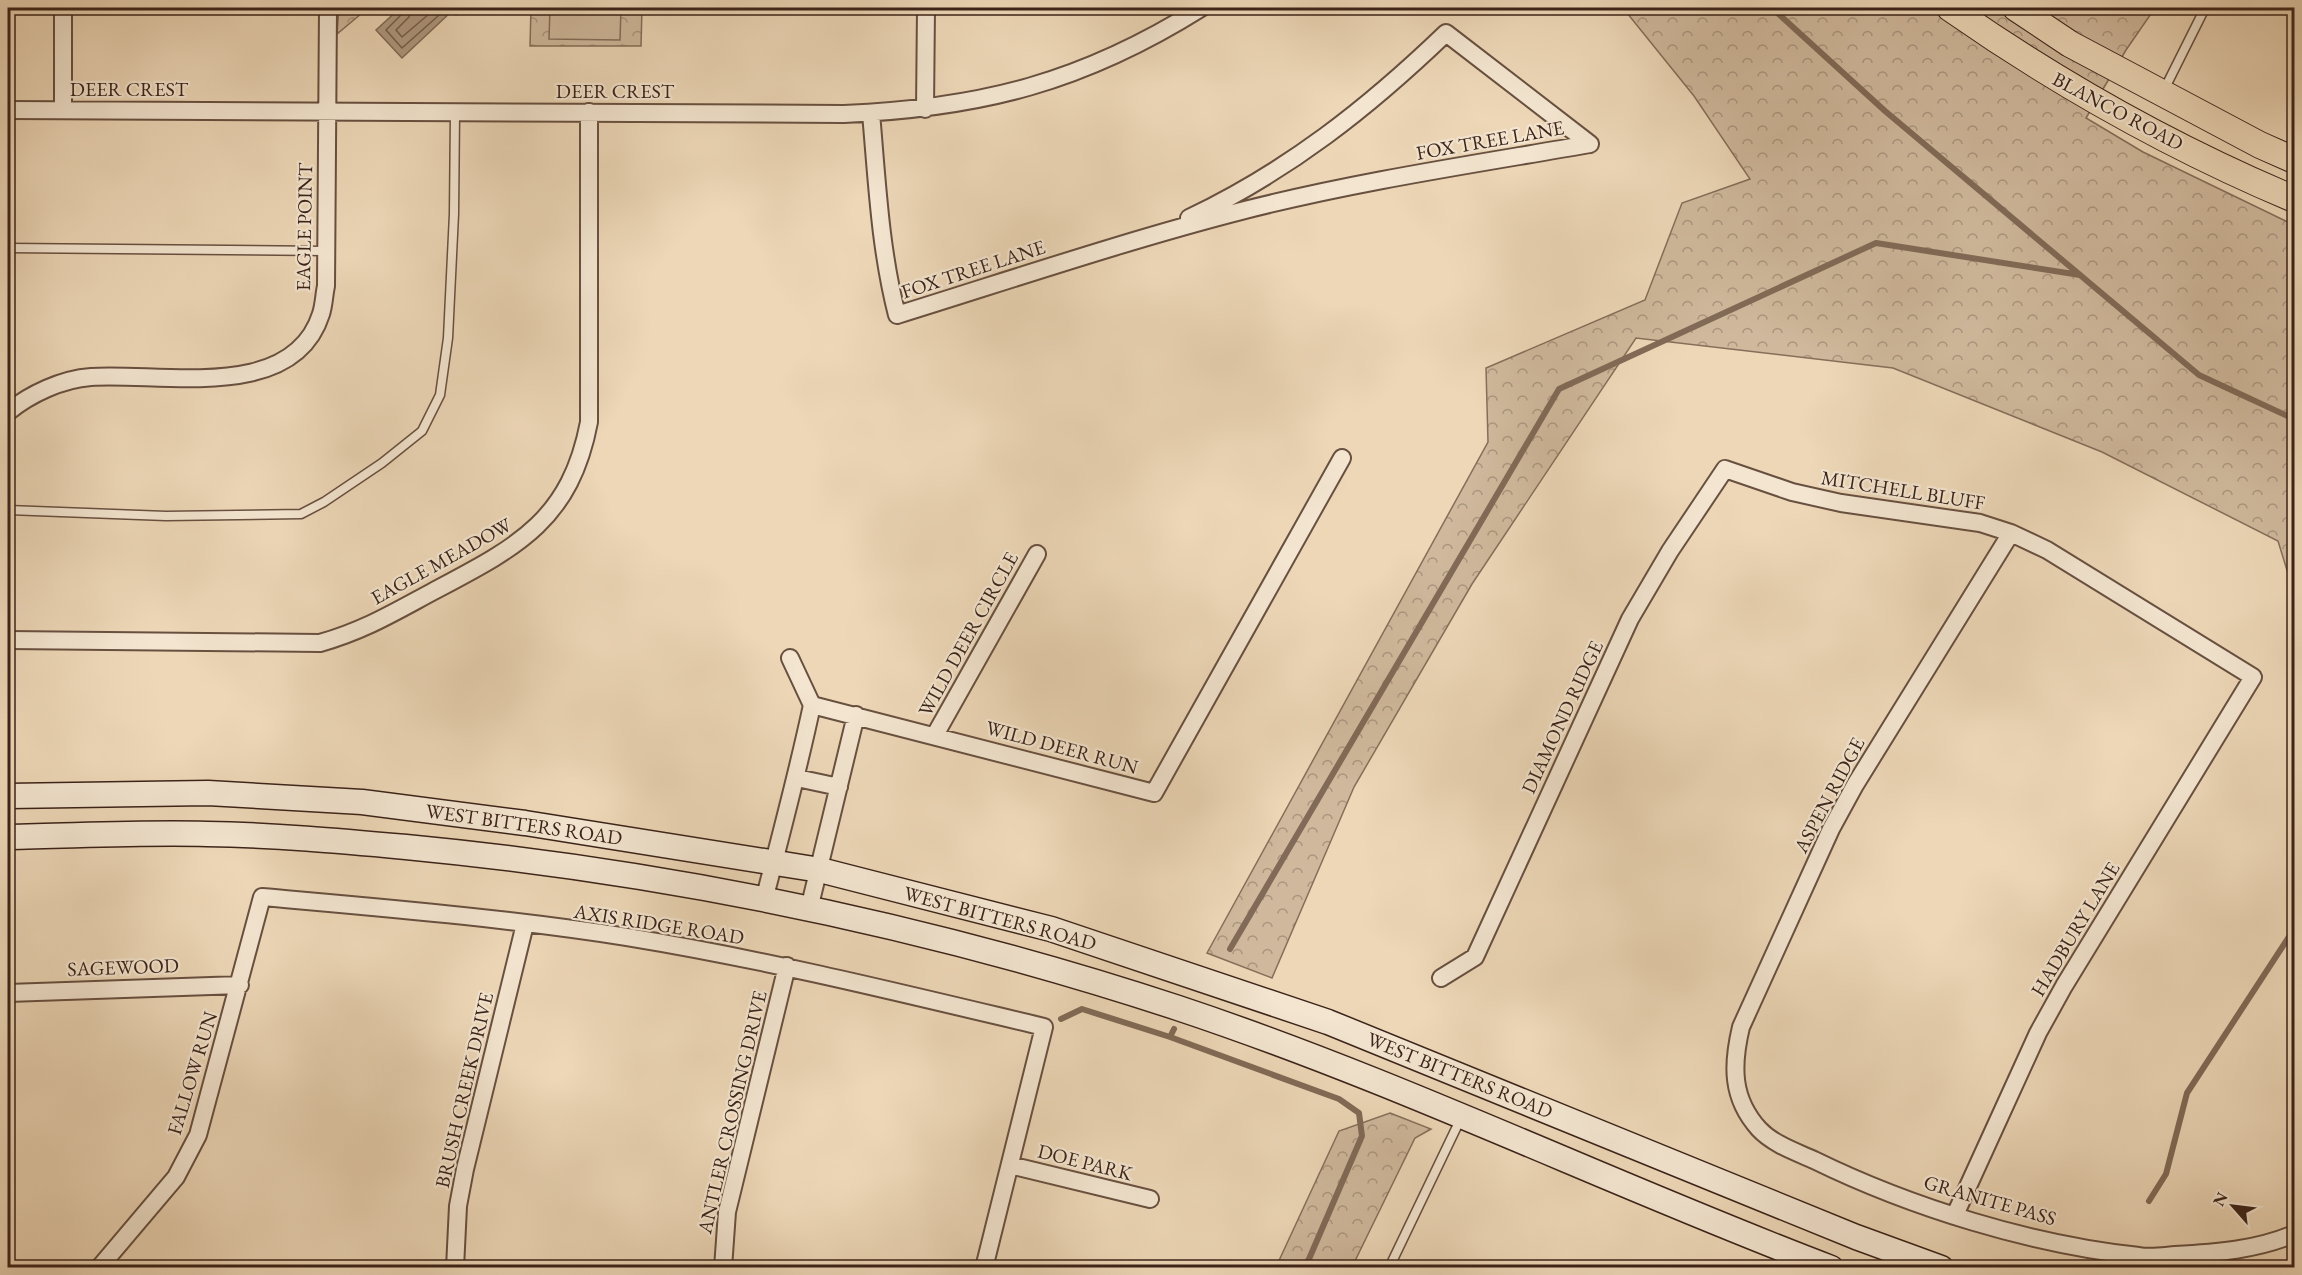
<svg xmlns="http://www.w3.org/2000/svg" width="2302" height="1275" font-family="'EB Garamond',serif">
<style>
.forest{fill:url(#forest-crowns);stroke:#856e5a;stroke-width:1.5}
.garden{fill:#cfb89c;stroke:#856e5a;stroke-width:1.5}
.water{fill:#b09a81;stroke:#816a57;stroke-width:1.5}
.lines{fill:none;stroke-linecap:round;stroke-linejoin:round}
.shore{stroke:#765e4d;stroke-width:1.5}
.stream{stroke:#816a57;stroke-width:6}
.service-casing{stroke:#685040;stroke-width:11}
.minor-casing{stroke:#685040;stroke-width:20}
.secondary-casing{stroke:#3b2319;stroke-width:27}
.primary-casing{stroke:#3b2319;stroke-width:28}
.service{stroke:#f3e5d0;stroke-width:8}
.minor{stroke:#f3e5d0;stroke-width:16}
.secondary{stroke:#f3e5d0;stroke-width:24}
.primary{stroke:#edd7b7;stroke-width:26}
.labels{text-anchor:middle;stroke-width:4.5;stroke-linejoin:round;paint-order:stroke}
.street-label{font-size:20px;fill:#3b2319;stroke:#f3e5d0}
</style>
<defs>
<pattern id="forest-crowns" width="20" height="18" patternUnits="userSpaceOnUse" patternTransform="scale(1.5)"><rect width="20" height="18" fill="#cfb89c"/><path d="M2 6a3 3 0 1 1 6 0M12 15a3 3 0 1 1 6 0" fill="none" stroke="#a9957e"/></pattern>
</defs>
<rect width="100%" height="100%" fill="#edd7b7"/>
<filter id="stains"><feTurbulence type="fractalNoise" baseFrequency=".00333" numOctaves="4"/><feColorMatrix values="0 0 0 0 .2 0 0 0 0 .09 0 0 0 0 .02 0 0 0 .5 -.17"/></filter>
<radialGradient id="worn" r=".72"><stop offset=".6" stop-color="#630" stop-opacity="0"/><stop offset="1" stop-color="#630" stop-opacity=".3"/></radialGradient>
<path class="forest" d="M339,8H368L337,34Z
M531,8H642L641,46H530Z
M1623,8H2155L2126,50L2086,118L2143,152L2294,225V593L2278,541L2102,452L1893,368L1636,338L1472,584L1354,787L1272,978L1207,953L1488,442L1486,368L1645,300L1682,203L1750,179L1694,96Z
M1390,1113L1431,1129L1415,1138L1352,1267H1276L1339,1131Z"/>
<path class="garden" d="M550,8H621L620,40L549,39Z"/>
<path class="water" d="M400,8H458L460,10L456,15L452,11L402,58L376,30Z"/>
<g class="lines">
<path class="shore" d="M404,8L402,14L386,30L402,48L447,8
M411,8L409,17L396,30L402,37L436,8"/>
<path class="stream" d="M1772,8L1885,111L2199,375L2294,419
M1230,949L1559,389L1876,243L2080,275
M1061,1019L1082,1009L1170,1037
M1174,1029L1170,1037L1339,1099L1359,1113L1362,1136L1309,1259L1302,1268
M2149,1201L2166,1174L2187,1093L2294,929"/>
<defs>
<path id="service" d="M2164,90L2205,8
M8,248L326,251
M8,510L166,516L301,514L324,502L382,463L422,431L440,395L448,338L454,214L455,112
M1389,1268L1461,1118"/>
<path id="minor" d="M925,109L926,8
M8,110L844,114C982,108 1083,82 1201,8
M63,110V8
M871,113C877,181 880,249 897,315C1013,279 1128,240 1245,210C1359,181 1475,164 1590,144
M1189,218C1288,171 1368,108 1446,33L1590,144
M8,412C30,394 62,379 91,377C162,372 293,403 321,314C324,305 324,295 326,286L328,8
M2011,533L1855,785L1831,829L1741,1027C1732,1065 1731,1098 1759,1129C1773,1144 1796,1152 1814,1160C1910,1207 2032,1245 2139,1256C2150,1258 2163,1256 2175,1255C2216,1253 2256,1250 2294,1234
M8,640L320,643C363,631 393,613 432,592C515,548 570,522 589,422V112
M790,658L812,705L1154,793L1342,458
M935,735L1037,554
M797,778L839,787
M764,900C781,835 798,771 812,705
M809,909L856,715
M1441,978L1475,957L1630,619L1670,551L1725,469L1792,492L1841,503L1980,523L2011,533L2047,550L2253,677L2064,986L2038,1033L1955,1215
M8,993L240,985
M1010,1165L1150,1199
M99,1268L176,1177L198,1135L262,897C384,908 506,918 627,937C768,960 905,994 1044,1027L984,1268
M455,1268L458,1206L465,1169L525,924
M723,1268L727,1212L787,966"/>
<path id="secondary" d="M8,796L208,793L362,802L525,823L820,870L1051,929L1328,1022L1856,1237L1941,1268
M8,837C74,836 141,832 207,834C273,835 340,841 406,847C667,872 929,926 1178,1008C1401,1082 1612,1185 1831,1268"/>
<path id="primary" d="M1950,8C2056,82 2175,149 2294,199
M2016,8L2070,44L2260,145L2294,160"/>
</defs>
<use href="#service" class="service-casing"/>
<use href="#minor" class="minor-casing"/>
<use href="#secondary" class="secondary-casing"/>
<use href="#primary" class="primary-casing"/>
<use href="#service" class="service"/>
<use href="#minor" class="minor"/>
<use href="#secondary" class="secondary"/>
<use href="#primary" class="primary"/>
</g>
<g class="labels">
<g class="street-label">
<text x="129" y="96">DEER CREST</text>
<text x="615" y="98">DEER CREST</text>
<text transform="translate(2118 111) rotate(28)" y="7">BLANCO ROAD</text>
<text transform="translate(1490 140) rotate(-10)" y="7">FOX TREE LANE</text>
<text transform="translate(304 227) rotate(-89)" y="7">EAGLE POINT</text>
<text transform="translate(973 269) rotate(-18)" y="7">FOX TREE LANE</text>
<text transform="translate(1903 490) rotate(9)" y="7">MITCHELL BLUFF</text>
<text transform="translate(441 561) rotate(-29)" y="7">EAGLE MEADOW</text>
<text transform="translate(968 634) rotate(-61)" y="7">WILD DEER CIRCLE</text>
<text transform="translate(1562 717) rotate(-65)" y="7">DIAMOND RIDGE</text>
<text transform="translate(1062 747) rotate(15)" y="7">WILD DEER RUN</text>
<text transform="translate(1829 795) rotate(-62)" y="7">ASPEN RIDGE</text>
<text transform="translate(524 824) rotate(8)" y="7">WEST BITTERS ROAD</text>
<text transform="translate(1000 918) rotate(15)" y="7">WEST BITTERS ROAD</text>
<text transform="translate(659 924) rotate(9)" y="7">AXIS RIDGE ROAD</text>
<text transform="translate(2075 929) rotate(-59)" y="7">HADBURY LANE</text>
<text transform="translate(123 967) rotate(-2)" y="7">SAGEWOOD</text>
<text transform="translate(192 1073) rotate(-73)" y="7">FALLOW RUN</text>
<text transform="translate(1460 1075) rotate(22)" y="7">WEST BITTERS ROAD</text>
<text transform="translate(464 1090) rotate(-77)" y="7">BRUSH CREEK DRIVE</text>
<text transform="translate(732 1112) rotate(-77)" y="7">ANTLER CROSSING DRIVE</text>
<text transform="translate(1085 1162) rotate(14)" y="7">DOE PARK</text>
<text transform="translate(1990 1200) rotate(16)" y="7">GRANITE PASS</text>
</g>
</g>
<rect width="2302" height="1275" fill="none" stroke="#edd7b7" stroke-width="30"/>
<rect x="9" y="9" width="2284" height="1257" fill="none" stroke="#3b2319" stroke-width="3"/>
<rect x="15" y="15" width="2272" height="1245" fill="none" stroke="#3b2319" stroke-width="1.5"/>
<g transform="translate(2233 1206) rotate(298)" stroke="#f3e5d0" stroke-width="4.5" paint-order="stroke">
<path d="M0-4.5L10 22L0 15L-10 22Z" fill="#3b2319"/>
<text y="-9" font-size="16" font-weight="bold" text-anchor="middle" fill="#3b2319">N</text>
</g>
<rect width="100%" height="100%" filter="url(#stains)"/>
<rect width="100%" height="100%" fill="url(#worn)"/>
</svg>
